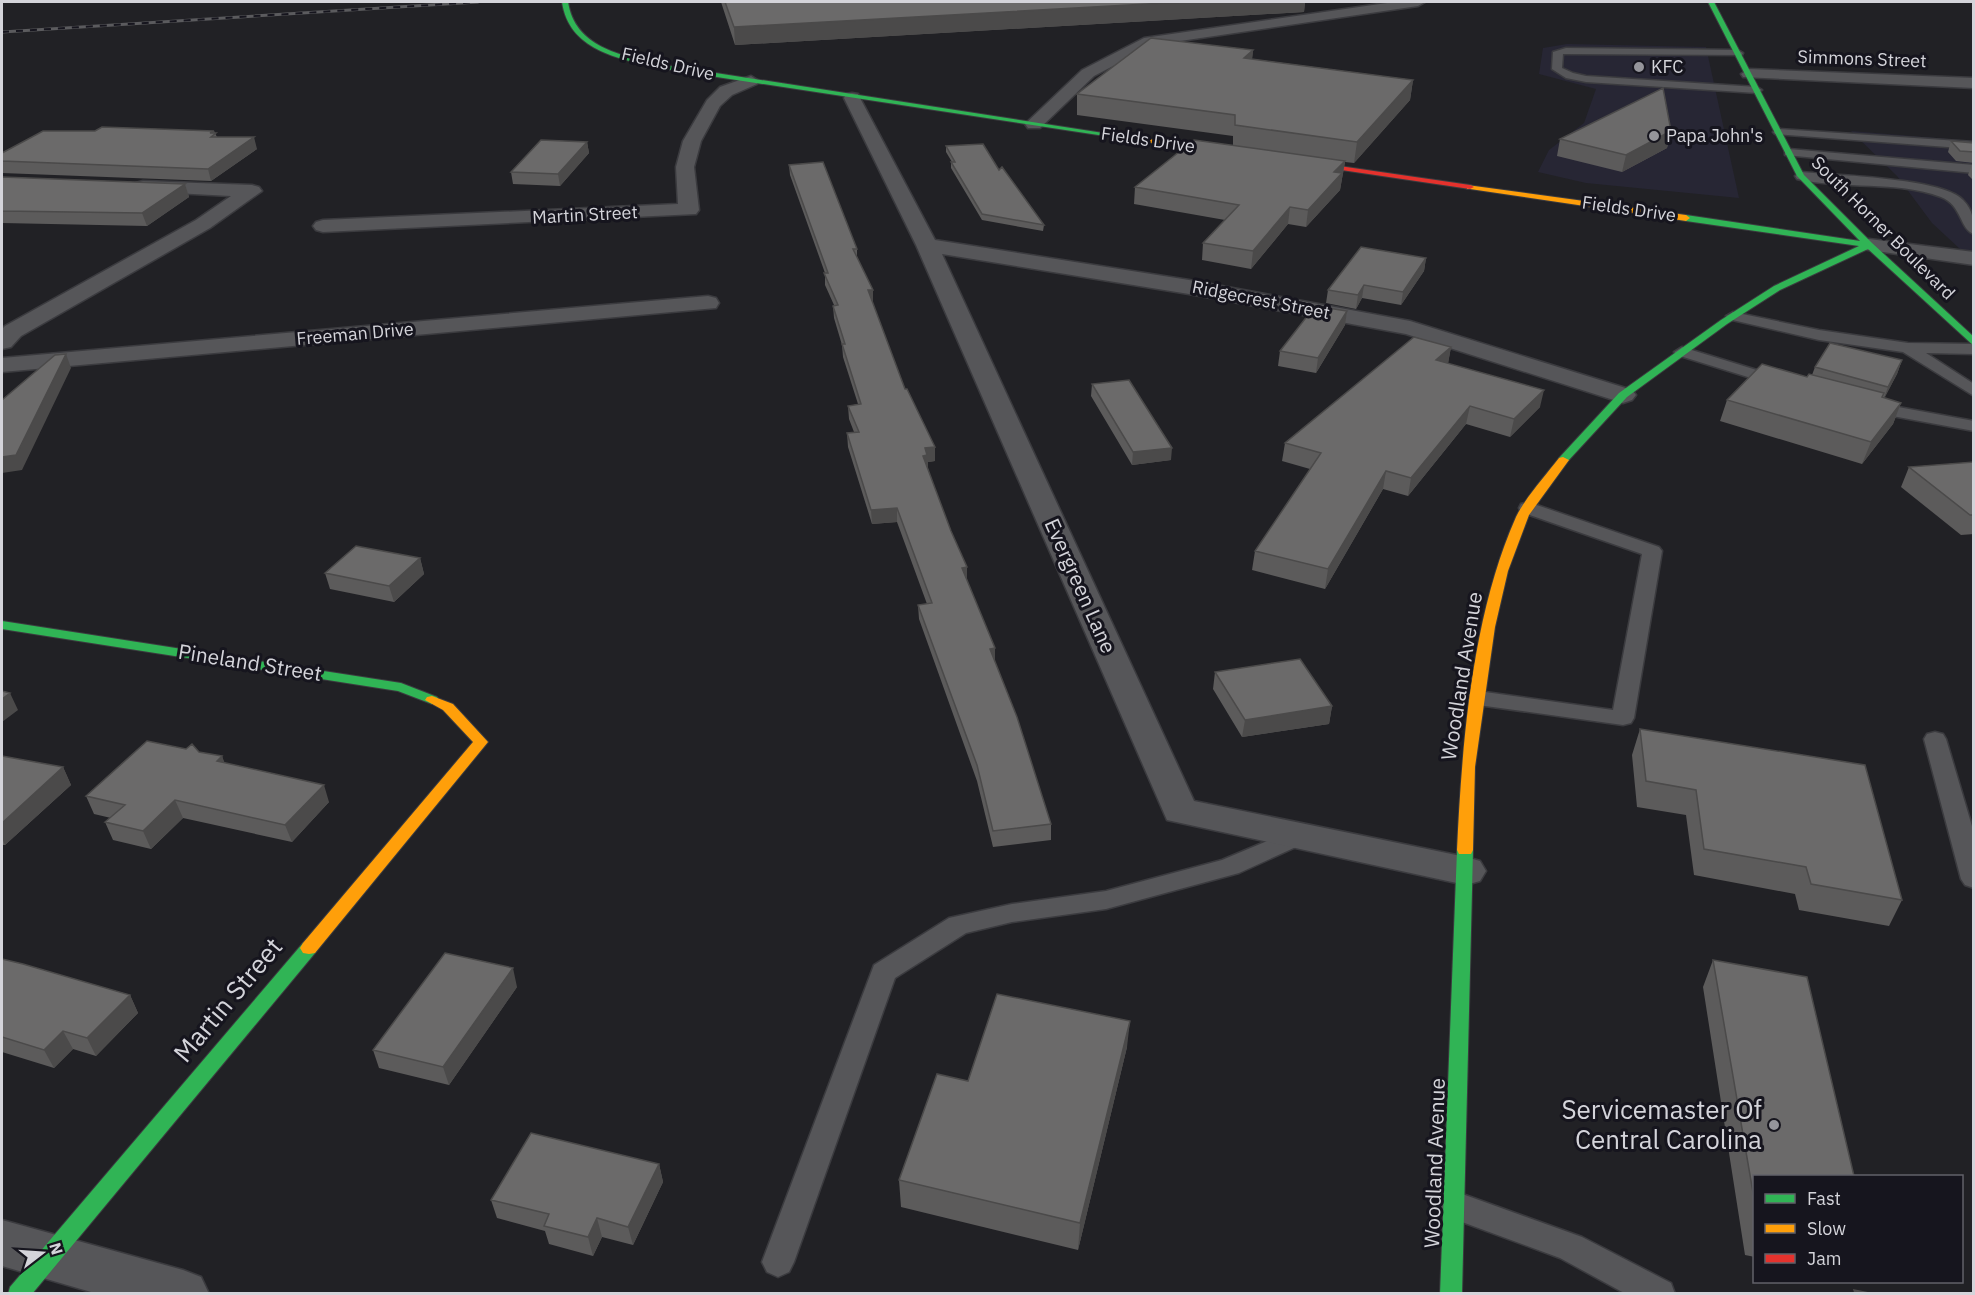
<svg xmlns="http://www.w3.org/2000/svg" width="1975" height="1295" font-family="'IBM Plex Sans',sans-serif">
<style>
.built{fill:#272634}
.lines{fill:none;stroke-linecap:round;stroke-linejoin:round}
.lane-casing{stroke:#3b3b3f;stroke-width:3}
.street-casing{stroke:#3b3b3f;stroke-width:3}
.fast-casing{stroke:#3b3b3f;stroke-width:2}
.slow-casing{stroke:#3b3b3f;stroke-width:2}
.jam-casing{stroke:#3b3b3f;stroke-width:2}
.lane{fill:#565659;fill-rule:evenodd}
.street{fill:#565659;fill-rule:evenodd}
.fast{fill:#30b455;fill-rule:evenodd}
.slow{fill:#ff9f0a;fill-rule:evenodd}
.jam{fill:#e5322d;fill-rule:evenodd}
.rail-casing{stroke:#5b5b5e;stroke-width:3}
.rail{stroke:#16151e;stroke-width:2;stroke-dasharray:7;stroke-linecap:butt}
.wall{fill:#5c5b5b}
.shaded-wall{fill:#4b4a4a}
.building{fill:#6b6a6a;stroke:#4b4a4a;stroke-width:1.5}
.poi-dot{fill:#95959b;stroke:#16151e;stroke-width:2}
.labels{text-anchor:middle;stroke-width:6;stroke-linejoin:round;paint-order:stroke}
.far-street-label{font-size:18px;fill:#d4d4da;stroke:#16151e}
.far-poi-label{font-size:18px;fill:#d4d4da;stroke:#16151e;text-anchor:start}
.street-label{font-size:21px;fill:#d4d4da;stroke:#16151e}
.near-street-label{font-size:26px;fill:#d4d4da;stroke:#16151e}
.near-poi-label{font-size:26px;fill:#d4d4da;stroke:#16151e;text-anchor:end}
</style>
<rect width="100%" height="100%" fill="#212125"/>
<path class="built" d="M1567,44L1706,47L1739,198L1586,183L1538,172L1549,150L1584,123L1596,89L1539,74L1543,48Z
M1851,131L1973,141V261L1932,223L1897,176Z"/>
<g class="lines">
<defs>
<path id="lane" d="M1566,48L1738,50L1743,53L1742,55L1566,54H1563L1562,68L1573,73L1586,76L1757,87L1762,90L1757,93L1586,82L1566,78L1552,69L1553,52Z
M1779,129L1974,142V149L1775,134L1773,132Z
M1789,149L1974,165V173L1785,155V151Z
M1801,172C1833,175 1943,178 1963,200C1973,210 1974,221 1974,234C1960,230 1962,205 1941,197C1895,180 1844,190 1797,179L1795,176Z
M1733,312L1819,330L1908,343L1974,344V354L1926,353L1974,384V396L1903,352L1819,340L1728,319L1726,316Z
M1682,347L1786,379L1788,382L1780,387L1677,355L1674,352Z
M1871,402L1974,421V431L1865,411L1863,407L1865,403Z
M1528,502L1659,547L1662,551L1634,718L1631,723L1623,725L1478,705L1470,703L1467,698L1470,693L1478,691L1613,710L1642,554L1521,512L1519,508L1521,504Z
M1935,732L1943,734L1946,739L1974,833V888L1965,885L1961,879L1924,739L1927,734Z
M1298,828L1307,830L1310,836L1307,842L1239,873L1106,909L1012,922L966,933L895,978L794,1262L789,1272L778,1277L767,1272L762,1262L874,965L949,918L1012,904L1106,891L1222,860Z
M1454,1191L1582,1237L1671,1283L1675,1294H1626L1560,1258L1443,1215L1438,1205L1443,1195Z"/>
<path id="street" d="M1394,2H1425L1418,6L1153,45L1094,76L1040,128H1028L1025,124L1082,70L1144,38Z
M1749,69L1974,78V88L1743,77L1741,74Z
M751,76L759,81L757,84L732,95L720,106L701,141L694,167L699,210L696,214L323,232L316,230L313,226L316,222L323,220L678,204L676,167L683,141L707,100L720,87Z
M852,93L858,94L860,98L935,240L1189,280L1410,321L1632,390L1636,395L1632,400L1623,403L1406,334L1189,294L942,254L1194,801L1466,857L1480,861L1486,871L1480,881L1466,885L1167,820L916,245L844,98L846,94Z
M143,181L252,185L259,187L262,191L210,228L21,336L11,347L2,349V329L5,326L196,220L231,196L136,191L133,187L136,183Z
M1869,239L1974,252V265L1862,249L1858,245L1862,241Z
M708,296L716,298L719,303L716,308L2,372V358Z
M2,1220L183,1270L201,1277L209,1294H98L2,1266Z"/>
<path id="fast" d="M562,2H568C575,47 620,55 658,64L1155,141L1151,143L658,68C617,58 569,50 562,2Z
M1708,2H1714L1804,175L1872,243L1974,337V346L1868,249L1780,290L1727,324L1627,397L1567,462H1559V458L1619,393L1721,320L1774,286L1859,246L1686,221L1682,218L1686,215L1860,241L1797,176Z
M2,621L401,683L437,697L439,700L432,704L398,691L2,629Z
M1465,844L1471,846L1473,850L1462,1294H1440L1457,850L1459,846Z
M309,942L315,943L318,948L315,953L32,1294H8L10,1287L303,943Z"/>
<path id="slow" d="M1148,139L1232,150L1236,152L1232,154L1151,143H1148Z
M1467,185L1686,215L1690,218L1686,221L1470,189H1467Z
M1563,457L1569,460L1529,515L1508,571L1495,627L1475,767L1473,850L1471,854H1459L1457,850C1462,743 1472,616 1516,517C1525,498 1546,475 1559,458Z
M432,696L453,704L488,742L315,953L309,954L303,953L300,948L303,943L473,742L443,710L425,700L427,697Z"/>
<path id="jam" d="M1298,160L1470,185L1474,187L1470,189L1301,164L1297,162Z"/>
</defs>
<use href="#lane" class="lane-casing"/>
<use href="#street" class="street-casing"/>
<use href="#fast" class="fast-casing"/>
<use href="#slow" class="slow-casing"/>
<use href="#jam" class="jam-casing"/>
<use href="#lane" class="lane"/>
<use href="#street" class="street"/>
<use href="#fast" class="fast"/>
<use href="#slow" class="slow"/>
<use href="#jam" class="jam"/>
<defs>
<path id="rail" d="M2,32L478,2"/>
</defs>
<use href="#rail" class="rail-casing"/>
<use href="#rail" class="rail"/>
</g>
<path class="wall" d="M721,2H1305L1304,12L735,45Z
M1253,50L1252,59L1413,80L1410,100L1354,163L1345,162L1340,190L1306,227L1288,224L1251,269L1202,260L1203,243L1225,220L1134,204L1135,187L1233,145V136L1077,115V94Z
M95,131H214L217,137L257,149L211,181L2,173V153Z
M1671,131L1667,148L1622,172L1557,156L1560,139Z
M1951,141L1974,143V163L1956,161L1948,152Z
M587,142L589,153L560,186L513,184L511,172Z
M946,146L999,170L1044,225L1043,231L982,220L951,168V162H952L946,152Z
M1972,164H1974V181L1968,175Z
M789,165L857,249V257L873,302H872L905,389L935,447V461L928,462V469L1051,824V840L993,847L977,781L919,619L918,605L927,604L897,522L872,524L848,447L847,433L854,432L849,419L848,406L858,404L843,357L842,345L834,318L833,306L834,305L825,285V273L790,175Z
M2,177L185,184L189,197L147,226L2,223Z
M1426,258L1424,271L1401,305L1362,298L1356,309L1326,303L1328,290Z
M1347,311L1345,325L1316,373L1278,366L1280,351Z
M1451,347L1448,363L1540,407L1510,437L1466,424L1408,496L1383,489L1325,589L1252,570L1255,551L1310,469L1282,461L1285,443Z
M1902,360L1897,374L1884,398L1901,403L1893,424L1862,464L1720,421L1727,400L1807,377L1812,375L1815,367Z
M1092,384L1171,460L1132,465L1091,396Z
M1974,462V534L1961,535L1901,487L1909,467Z
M420,558L424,574L394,602L330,589L325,573Z
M1215,672L1332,706L1329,724L1242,737L1213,689Z
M1640,729L1902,900L1889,926L1799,910L1795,894L1694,875L1686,815L1637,807L1632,755Z
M199,752L222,756L224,763L329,802L292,842L183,818L151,849L113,840L105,822L111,818L94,814L86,796Z
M2,756L63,767L71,785L5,845H2Z
M2,959L130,995L138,1013L96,1056L73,1049L54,1068L2,1052Z
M1713,960L1755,1176V1257L1745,1255L1703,987Z
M517,987L449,1085L379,1068L373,1050Z
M1127,1047L1078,1250L901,1207L899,1180L968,1081Z
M659,1164L663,1182L633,1245L602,1237L593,1256L549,1244L545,1231L497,1218L491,1200Z"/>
<path class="shaded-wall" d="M1183,2H1305L1304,12L735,45L734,27Z
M1253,50L1251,69L1244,58Z
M1413,80L1410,100L1354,163L1357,142Z
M1671,131L1667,148L1622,172L1626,155Z
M254,137L257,149L211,181L208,169Z
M587,142L589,153L560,186L558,174Z
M1345,161L1340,190L1306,227L1308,210L1334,172Z
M185,184L189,197L147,226L142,213Z
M1290,207L1288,224L1251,269L1253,251Z
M1426,258L1424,271L1401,305L1403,292Z
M1364,285L1362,298L1356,309L1358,295Z
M868,290H873V302H868Z
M1347,311L1345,325L1316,373L1318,358Z
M1451,347L1448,364L1436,360Z
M66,354L71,368L22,470L2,473V457Z
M1902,360L1897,374L1883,401L1888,387Z
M1544,390L1540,407L1510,437L1514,419Z
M1901,403L1893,424L1862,464L1871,442Z
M1470,406L1466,424L1408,496L1411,478Z
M935,447V461L928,462V469L923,456L925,448Z
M1172,448L1171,460L1132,465L1133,452Z
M1386,471L1383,489L1325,589L1328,569Z
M897,508V522L872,524L871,510Z
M420,558L424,574L394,602L389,586Z
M967,567V581L962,568Z
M995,648V663L990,649Z
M10,693L18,710L2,722V699Z
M1332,706L1329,724L1242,737L1245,720Z
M222,756L229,774L217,761Z
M63,767L71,785L5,845L2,838V823Z
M324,785L329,802L292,842L285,825Z
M175,800L183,818L151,849L143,831Z
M513,968L517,987L449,1085L443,1067Z
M130,995L138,1013L96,1056L87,1038Z
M1130,1021L1127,1047L1078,1250L1080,1223Z
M63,1031L73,1049L54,1068L44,1050Z
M659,1164L663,1182L633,1245L628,1227Z
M597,1218L602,1237L593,1256L588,1237Z"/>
<path class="building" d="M725,2H1183L734,27Z
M1151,38L1253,50L1244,58L1413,80L1357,142L1235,125V115L1077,94Z
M1663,88L1671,131L1626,155L1560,139Z
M102,127L214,131L210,133H216L211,137H254L208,169L2,161V153L43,131H95Z
M541,140L587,142L558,174L511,172Z
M1194,140L1345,161L1334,172L1342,173L1308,210L1290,207L1253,251L1203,243L1239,205L1135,187Z
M1951,141L1974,143V152L1960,151Z
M983,144L999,170L1002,167L1044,225L982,214L951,162H955L946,146Z
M823,162L857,249H853L873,290H868L905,389H907L935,447L925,448L927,455L923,456L951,531L967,567L962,568L995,648L990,649L1017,717L1051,824L993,831L977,765L918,605L932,603L897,508L871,510L847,433L859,432L848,406L861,404L842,344H845L833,306L838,305L824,273H828L789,165Z
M2,177L185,184L142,213L2,211Z
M1361,247L1426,258L1403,292L1364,285L1358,295L1328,290Z
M1315,306L1347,311L1318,358L1280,351Z
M1414,337L1451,347L1436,360L1544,390L1514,419L1470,406L1411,478L1386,471L1328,569L1255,551L1321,453L1285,443Z
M1830,343L1902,360L1888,387L1815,367Z
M66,354L16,455L2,457V400L55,355Z
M1762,364L1807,377L1809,374L1884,393L1882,397L1901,403L1871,442L1727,400Z
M1129,380L1172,448L1133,452L1092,384Z
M1974,462V515H1970L1909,467Z
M356,546L420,558L389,586L325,573Z
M1300,659L1332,706L1245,720L1215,672Z
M2,691L10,693L2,699Z
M1640,729L1865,765L1902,900L1811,884L1806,867L1704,849L1696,790L1646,781Z
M147,741L186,749L192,744L199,752L222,756L217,761L324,785L285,825L175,800L143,831L105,822L125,805L86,796Z
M2,756L63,767L2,823Z
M445,953L513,968L443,1067L373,1050Z
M2,959L23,964L130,995L87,1038L63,1031L44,1050L2,1037Z
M1713,960L1807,977L1854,1176H1755V1204Z
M997,994L1130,1021L1080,1223L899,1180L937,1074L968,1081Z
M531,1133L659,1164L628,1227L597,1218L588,1237L544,1226L549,1214L491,1200Z
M1854,1290L1869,1293H1855Z"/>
<g class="poi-dot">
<circle cx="1639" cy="67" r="6"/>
<circle cx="1654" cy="136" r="6"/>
<circle cx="1774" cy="1125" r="6"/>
</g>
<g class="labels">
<g class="far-street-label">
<text transform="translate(1862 59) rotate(2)" y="6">Simmons Street</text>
<text transform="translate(668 64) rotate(13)" y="6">Fields Drive</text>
<text transform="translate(1148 140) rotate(8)" y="6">Fields Drive</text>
<text transform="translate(1629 209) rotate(8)" y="6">Fields Drive</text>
<text transform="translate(585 215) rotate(-3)" y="6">Martin Street</text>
<text transform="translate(1883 228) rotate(45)" y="6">South Horner Boulevard</text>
<text transform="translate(1261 300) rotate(11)" y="6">Ridgecrest Street</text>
<text transform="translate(355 334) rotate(-5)" y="6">Freeman Drive</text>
</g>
<g class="far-poi-label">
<text x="1651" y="73">KFC</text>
<text x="1666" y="142">Papa John's</text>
</g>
<g class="street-label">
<text transform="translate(1080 586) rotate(66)" y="7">Evergreen Lane</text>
<text transform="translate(250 663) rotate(9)" y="7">Pineland Street</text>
<text transform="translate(1462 676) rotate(-81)" y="7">Woodland Avenue</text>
<text transform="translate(1435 1163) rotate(-88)" y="7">Woodland Avenue</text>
</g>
<g class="near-street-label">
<text transform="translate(228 1000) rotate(-50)" y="9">Martin Street</text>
</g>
<g class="near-poi-label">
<text x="1762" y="1119">Servicemaster Of<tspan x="1762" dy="30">Central Carolina</tspan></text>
</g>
</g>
<rect width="1975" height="1295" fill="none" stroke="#d4d4da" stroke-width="6"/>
<rect x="1753" y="1175" width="210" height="108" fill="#16151e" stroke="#626169" stroke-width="1.5"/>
<rect x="1765" y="1194" width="30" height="9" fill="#30b455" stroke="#626169" stroke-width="1.5"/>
<text x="1807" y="1205" font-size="18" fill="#d4d4da">Fast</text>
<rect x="1765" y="1224" width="30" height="9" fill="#ff9f0a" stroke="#626169" stroke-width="1.5"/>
<text x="1807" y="1235" font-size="18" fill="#d4d4da">Slow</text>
<rect x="1765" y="1254" width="30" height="9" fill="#e5322d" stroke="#626169" stroke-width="1.5"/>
<text x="1807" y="1265" font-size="18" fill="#d4d4da">Jam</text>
<g transform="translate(42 1253) rotate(73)" stroke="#16151e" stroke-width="4.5" paint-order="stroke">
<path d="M0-4.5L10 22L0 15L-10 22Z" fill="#d4d4da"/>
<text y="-9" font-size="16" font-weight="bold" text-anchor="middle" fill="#d4d4da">N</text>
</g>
</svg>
